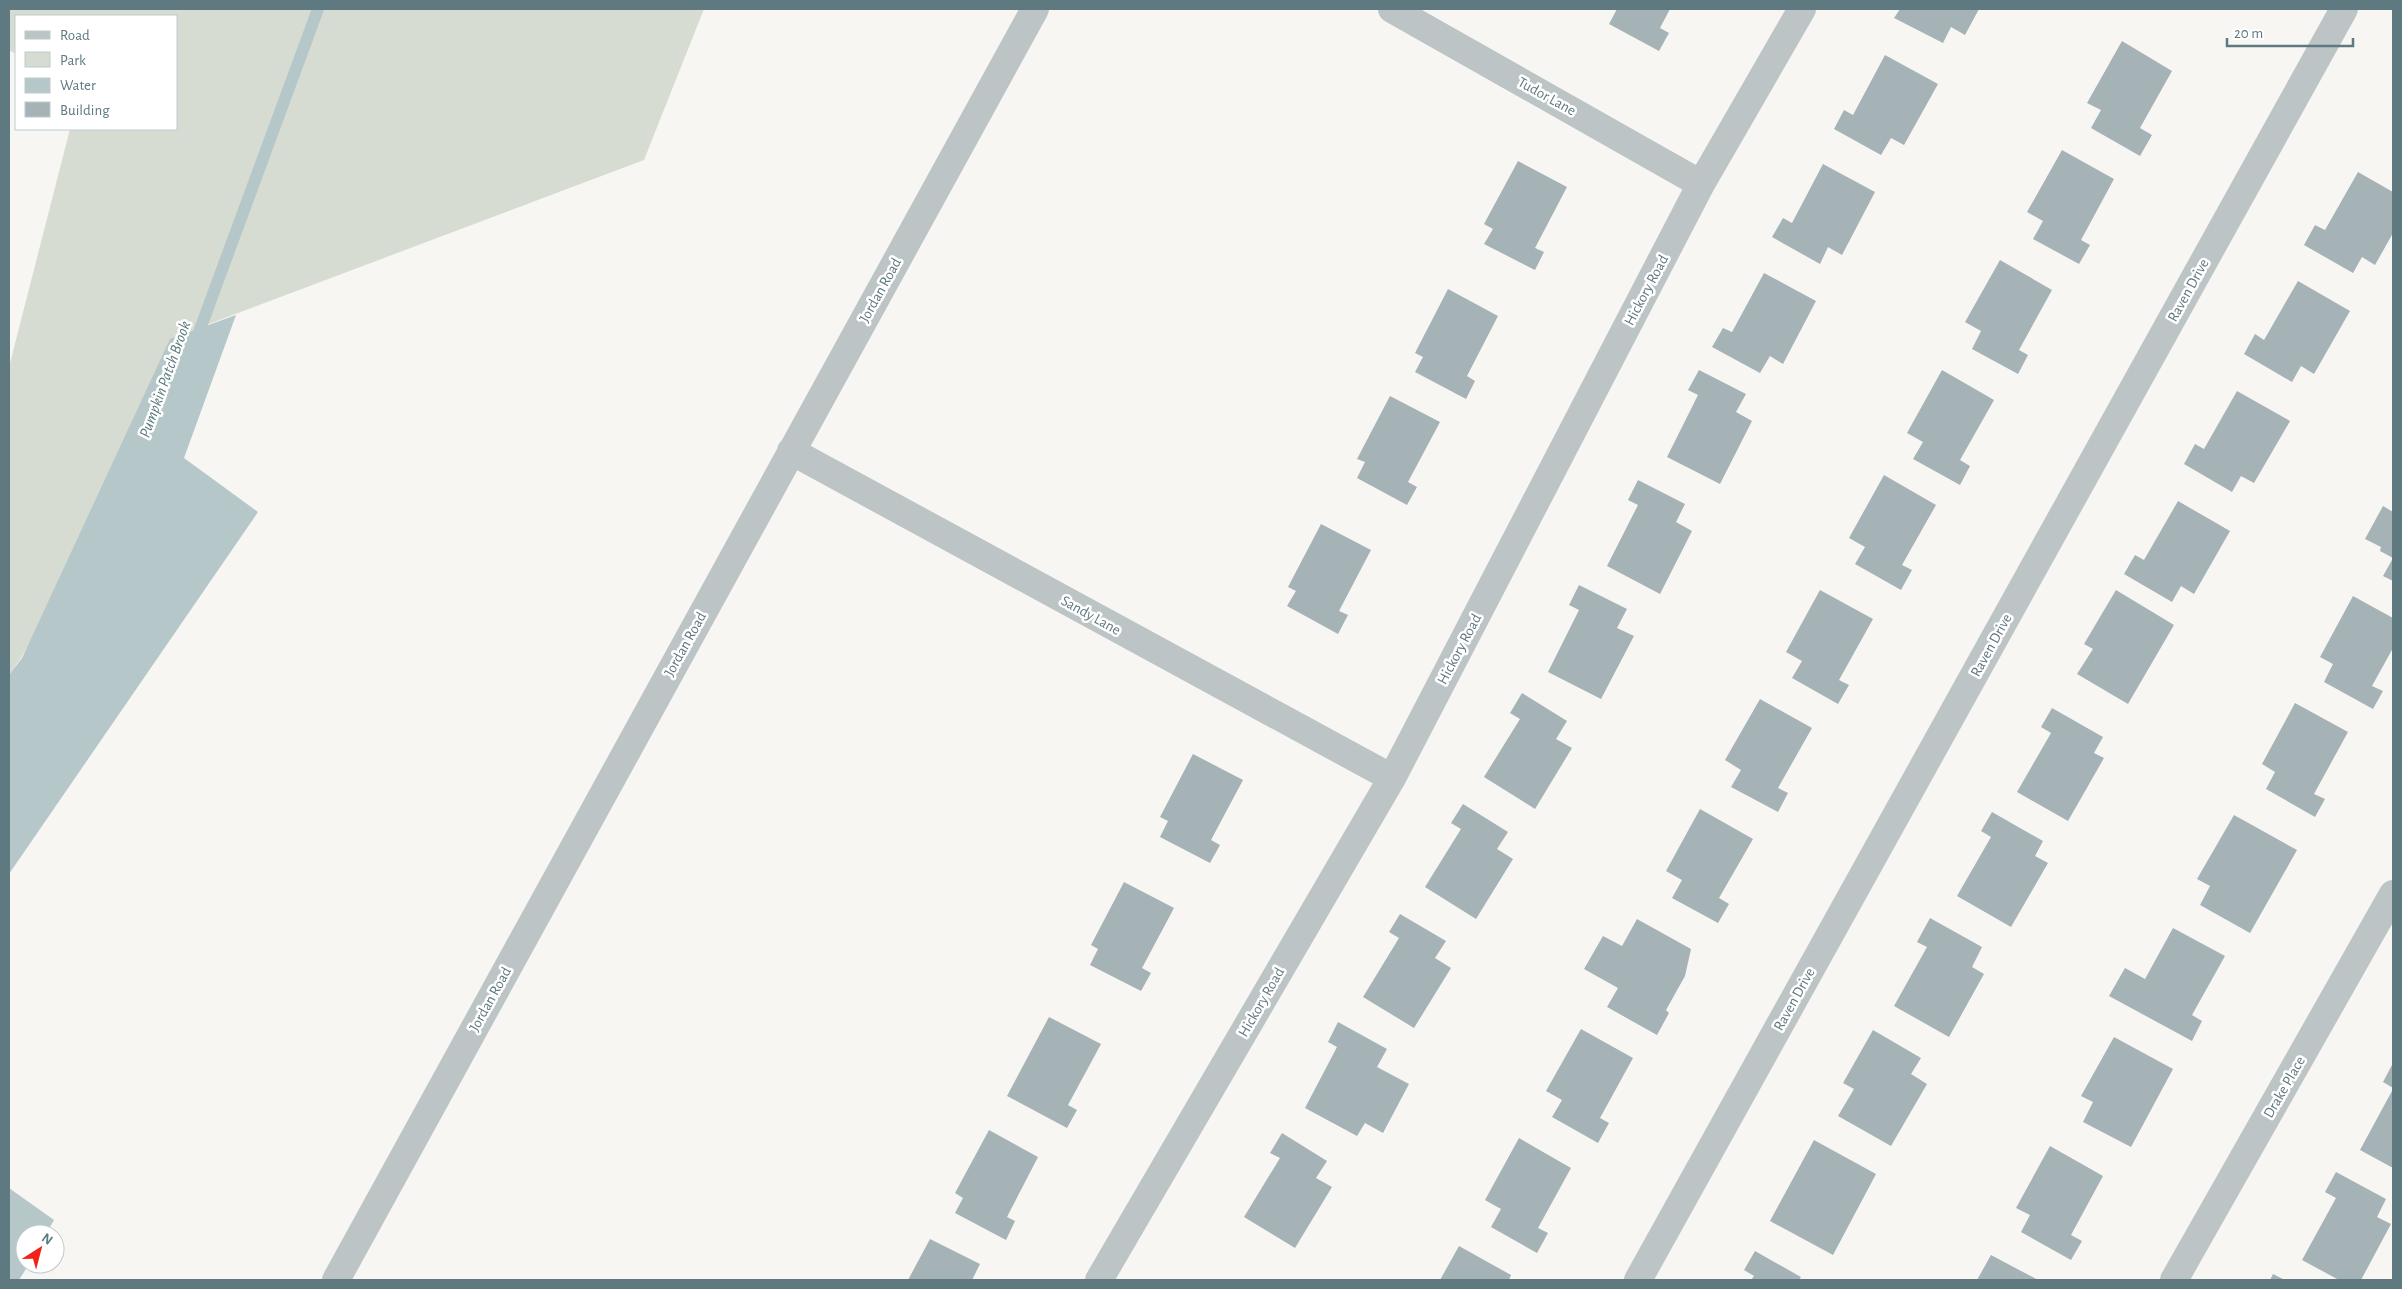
<svg xmlns="http://www.w3.org/2000/svg" width="2402" height="1289" font-family="'Alegreya Sans',sans-serif">
<style>
.green{fill:#d7dcd2}
.water{fill:#b5c7c9}
.lines{fill:none;stroke-linecap:round;stroke-linejoin:round}
.stream{stroke:#b5c7c9;stroke-width:12}
.building{fill:#a5b3b6}
.minor{stroke:#bcc4c6;stroke-width:28}
.labels{text-anchor:middle;stroke-width:5;stroke-linejoin:round;paint-order:stroke}
.street-label{font-size:15px;fill:#5f7981;stroke:#fff}
.water-label{font-size:16px;font-style:italic;fill:#5a797c;stroke:#fff}
</style>
<rect width="100%" height="100%" fill="#f7f6f3"/>
<path class="green" d="M9,9H704L644,160L201,327L21,658L9,675V367L70,129H176V16H16V54L9,50Z"/>
<path class="water" d="M236,315L184,458L258,512L9,874V675L22,658L170,339Z
M9,1188L54,1220L46,1234H25V1264H29L19,1280H9Z"/>
<g class="lines">
<path class="stream" d="M195,343L318,9"/>
</g>
<path class="building" d="M1617,9H1670L1660,28L1669,33L1659,51L1609,24Z
M1900,9H1979L1965,35L1951,27L1943,43L1894,18Z
M2122,41L2172,71L2140,128L2152,135L2140,156L2091,128L2101,110L2087,103Z
M1885,55L1938,84L1904,145L1891,138L1881,155L1834,129L1844,110L1853,115Z
M2062,150L2114,179L2081,240L2090,245L2079,264L2033,239L2043,221L2027,212Z
M1518,161L1567,187L1535,248L1544,252L1535,270L1484,244L1493,229L1484,224Z
M1823,164L1875,192L1842,255L1828,247L1820,264L1772,237L1783,218L1792,223Z
M2358,172L2393,192V233L2375,265L2362,257L2353,273L2304,245L2315,225L2325,230Z
M2000,260L2052,290L2019,350L2028,355L2018,374L1972,349L1981,331L1965,322Z
M1764,273L1816,301L1783,364L1770,356L1760,373L1712,347L1723,328L1732,332Z
M2298,281L2350,311L2314,374L2301,366L2292,382L2244,354L2255,334L2264,340Z
M1448,289L1498,316L1467,376L1475,381L1466,399L1415,372L1423,357L1415,353Z
M1699,370L1746,394L1736,412L1752,421L1720,484L1667,457L1698,395L1688,390Z
M1942,370L1994,400L1960,460L1970,466L1960,485L1913,459L1923,442L1907,433Z
M2237,391L2290,421L2254,483L2241,476L2232,492L2184,464L2195,444L2204,449Z
M1390,396L1440,422L1408,482L1417,487L1407,505L1357,478L1365,462L1357,459Z
M1884,475L1936,505L1902,565L1912,570L1901,590L1855,564L1865,547L1849,538Z
M1638,480L1685,504L1676,522L1692,531L1660,594L1607,566L1638,505L1628,500Z
M2178,501L2230,531L2194,594L2181,586L2172,602L2124,574L2135,555L2144,560Z
M2383,506L2393,512V581L2383,576L2393,558L2380,551L2381,547L2365,539Z
M1321,524L1371,550L1339,611L1348,615L1338,634L1287,606L1296,591L1288,587Z
M1579,585L1627,609L1617,628L1634,636L1601,699L1548,672L1579,610L1569,605Z
M1820,590L1873,619L1839,680L1849,685L1838,704L1792,678L1802,661L1786,652Z
M2116,590L2174,625L2128,704L2077,674L2093,649L2084,644Z
M2353,596L2393,618V648L2372,686L2383,691L2373,709L2324,682L2333,664L2320,657Z
M1522,693L1567,721L1556,739L1572,748L1535,809L1484,777L1520,719L1510,713Z
M1760,699L1812,728L1778,788L1788,793L1778,812L1731,787L1741,770L1725,760Z
M2295,703L2348,732L2314,794L2325,799L2315,817L2266,789L2275,772L2262,764Z
M2052,708L2103,737L2094,753L2104,758L2068,821L2017,792L2051,733L2041,727Z
M1193,754L1243,780L1211,840L1220,845L1210,863L1160,837L1168,821L1160,817Z
M1463,804L1508,832L1497,849L1513,859L1476,919L1425,887L1461,829L1451,823Z
M1700,809L1753,839L1719,898L1729,904L1718,923L1672,898L1682,880L1666,871Z
M1992,812L2043,841L2035,856L2048,863L2011,927L1957,896L1991,837L1981,831Z
M2234,815L2297,850L2250,933L2200,905L2210,886L2197,879Z
M1124,882L1174,908L1142,968L1151,973L1141,991L1090,965L1098,949L1091,945Z
M1400,914L1446,941L1435,958L1451,968L1414,1028L1363,997L1399,938L1389,932Z
M1930,918L1982,947L1972,967L1984,974L1949,1037L1894,1006L1927,947L1917,942Z
M1637,919L1691,949L1685,976L1666,1010L1669,1013L1657,1035L1607,1007L1618,988L1584,969L1603,936L1622,946Z
M2173,928L2225,956L2192,1015L2202,1021L2192,1041L2109,996L2125,968L2145,979Z
M1049,1017L1101,1044L1068,1105L1077,1110L1067,1128L1007,1096Z
M1338,1022L1387,1049L1377,1067L1409,1084L1383,1133L1365,1123L1357,1136L1305,1108L1337,1047L1328,1042Z
M1581,1029L1633,1058L1600,1118L1609,1123L1598,1143L1552,1117L1562,1100L1546,1091Z
M1873,1030L1921,1058L1911,1074L1927,1084L1891,1146L1838,1116L1854,1089L1843,1083Z
M2114,1037L2173,1069L2131,1147L2083,1122L2093,1102L2081,1096Z
M2393,1063V1088L2383,1082Z
M2393,1089V1168L2360,1150Z
M989,1130L1038,1157L1007,1217L1015,1221L1006,1240L955,1213L963,1198L955,1193Z
M1282,1133L1327,1161L1316,1178L1332,1187L1295,1248L1244,1217L1280,1158L1270,1153Z
M1519,1138L1571,1168L1538,1228L1548,1233L1537,1253L1491,1227L1501,1209L1485,1200Z
M1814,1140L1876,1174L1833,1255L1770,1221Z
M2050,1146L2103,1176L2071,1235L2082,1241L2071,1260L2021,1232L2030,1215L2016,1208Z
M2336,1172L2386,1199L2377,1217L2391,1224L2361,1280H2339L2302,1260L2336,1198L2325,1192Z
M930,1239L980,1264L972,1280H908Z
M1459,1246L1511,1275L1509,1280H1440Z
M1755,1251L1801,1277L1799,1280H1751L1754,1276L1744,1270Z
M1991,1255L2038,1280H1977Z
M2273,1274L2285,1280H2270Z"/>
<g class="lines">
<path class="minor" d="M1392,9L1701,184
M791,451L1392,778
M336,1280L1035,9
M1099,1280L1392,778L1701,184L1802,9
M1638,1280L2344,9
M2174,1280L2393,894"/>
</g>
<g class="labels">
<g class="street-label">
<text transform="translate(1547 96) rotate(29)" y="5">Tudor Lane</text>
<text transform="translate(880 290) rotate(-61)" y="5">Jordan Road</text>
<text transform="translate(1646 290) rotate(-62)" y="5">Hickory Road</text>
<text transform="translate(2188 290) rotate(-61)" y="5">Raven Drive</text>
<text transform="translate(1091 615) rotate(29)" y="5">Sandy Lane</text>
<text transform="translate(685 644) rotate(-61)" y="5">Jordan Road</text>
<text transform="translate(1991 645) rotate(-61)" y="5">Raven Drive</text>
<text transform="translate(1459 649) rotate(-62)" y="5">Hickory Road</text>
<text transform="translate(490 999) rotate(-61)" y="5">Jordan Road</text>
<text transform="translate(1794 999) rotate(-61)" y="5">Raven Drive</text>
<text transform="translate(1261 1002) rotate(-60)" y="5">Hickory Road</text>
<text transform="translate(2284 1087) rotate(-60)" y="5">Drake Place</text>
</g>
<g class="water-label">
<text transform="translate(164 379) rotate(-70)" y="6">Pumpkin Patch Brook</text>
</g>
</g>
<rect width="2402" height="1289" fill="none" stroke="#5f7981" stroke-width="20"/>
<rect x="15" y="15" width="162" height="115" fill="#ffffff" stroke="#bfc9cd"/>
<rect x="25" y="31" width="25" height="8" fill="#bcc4c6" stroke="#bfc9cd"/>
<text x="60" y="40" font-size="15" fill="#5f7981">Road</text>
<rect x="25" y="52" width="25" height="15" fill="#d7dcd2" stroke="#bfc9cd"/>
<text x="60" y="65" font-size="15" fill="#5f7981">Park</text>
<rect x="25" y="78" width="25" height="15" fill="#b5c7c9" stroke="#bfc9cd"/>
<text x="60" y="90" font-size="15" fill="#5f7981">Water</text>
<rect x="25" y="102" width="25" height="15" fill="#a5b3b6" stroke="#bfc9cd"/>
<text x="60" y="115" font-size="15" fill="#5f7981">Building</text>
<g transform="translate(40 1249) rotate(36)"><circle r="24" fill="#ffffff" stroke="#bfc9cd"/>
<path d="M0-4L9 19L0 12L-9 19Z" fill="#f12319"/>
<text y="-8" font-size="14" font-weight="bold" text-anchor="middle" fill="#5f7981">N</text>
</g>
<path d="M2227 38v8h126v-8" fill="none" stroke="#5f7981" stroke-width="2.5"/>
<text x="2234" y="38" font-size="15" fill="#5f7981" stroke="#ffffff" stroke-width="4" paint-order="stroke">20 m</text>
</svg>
